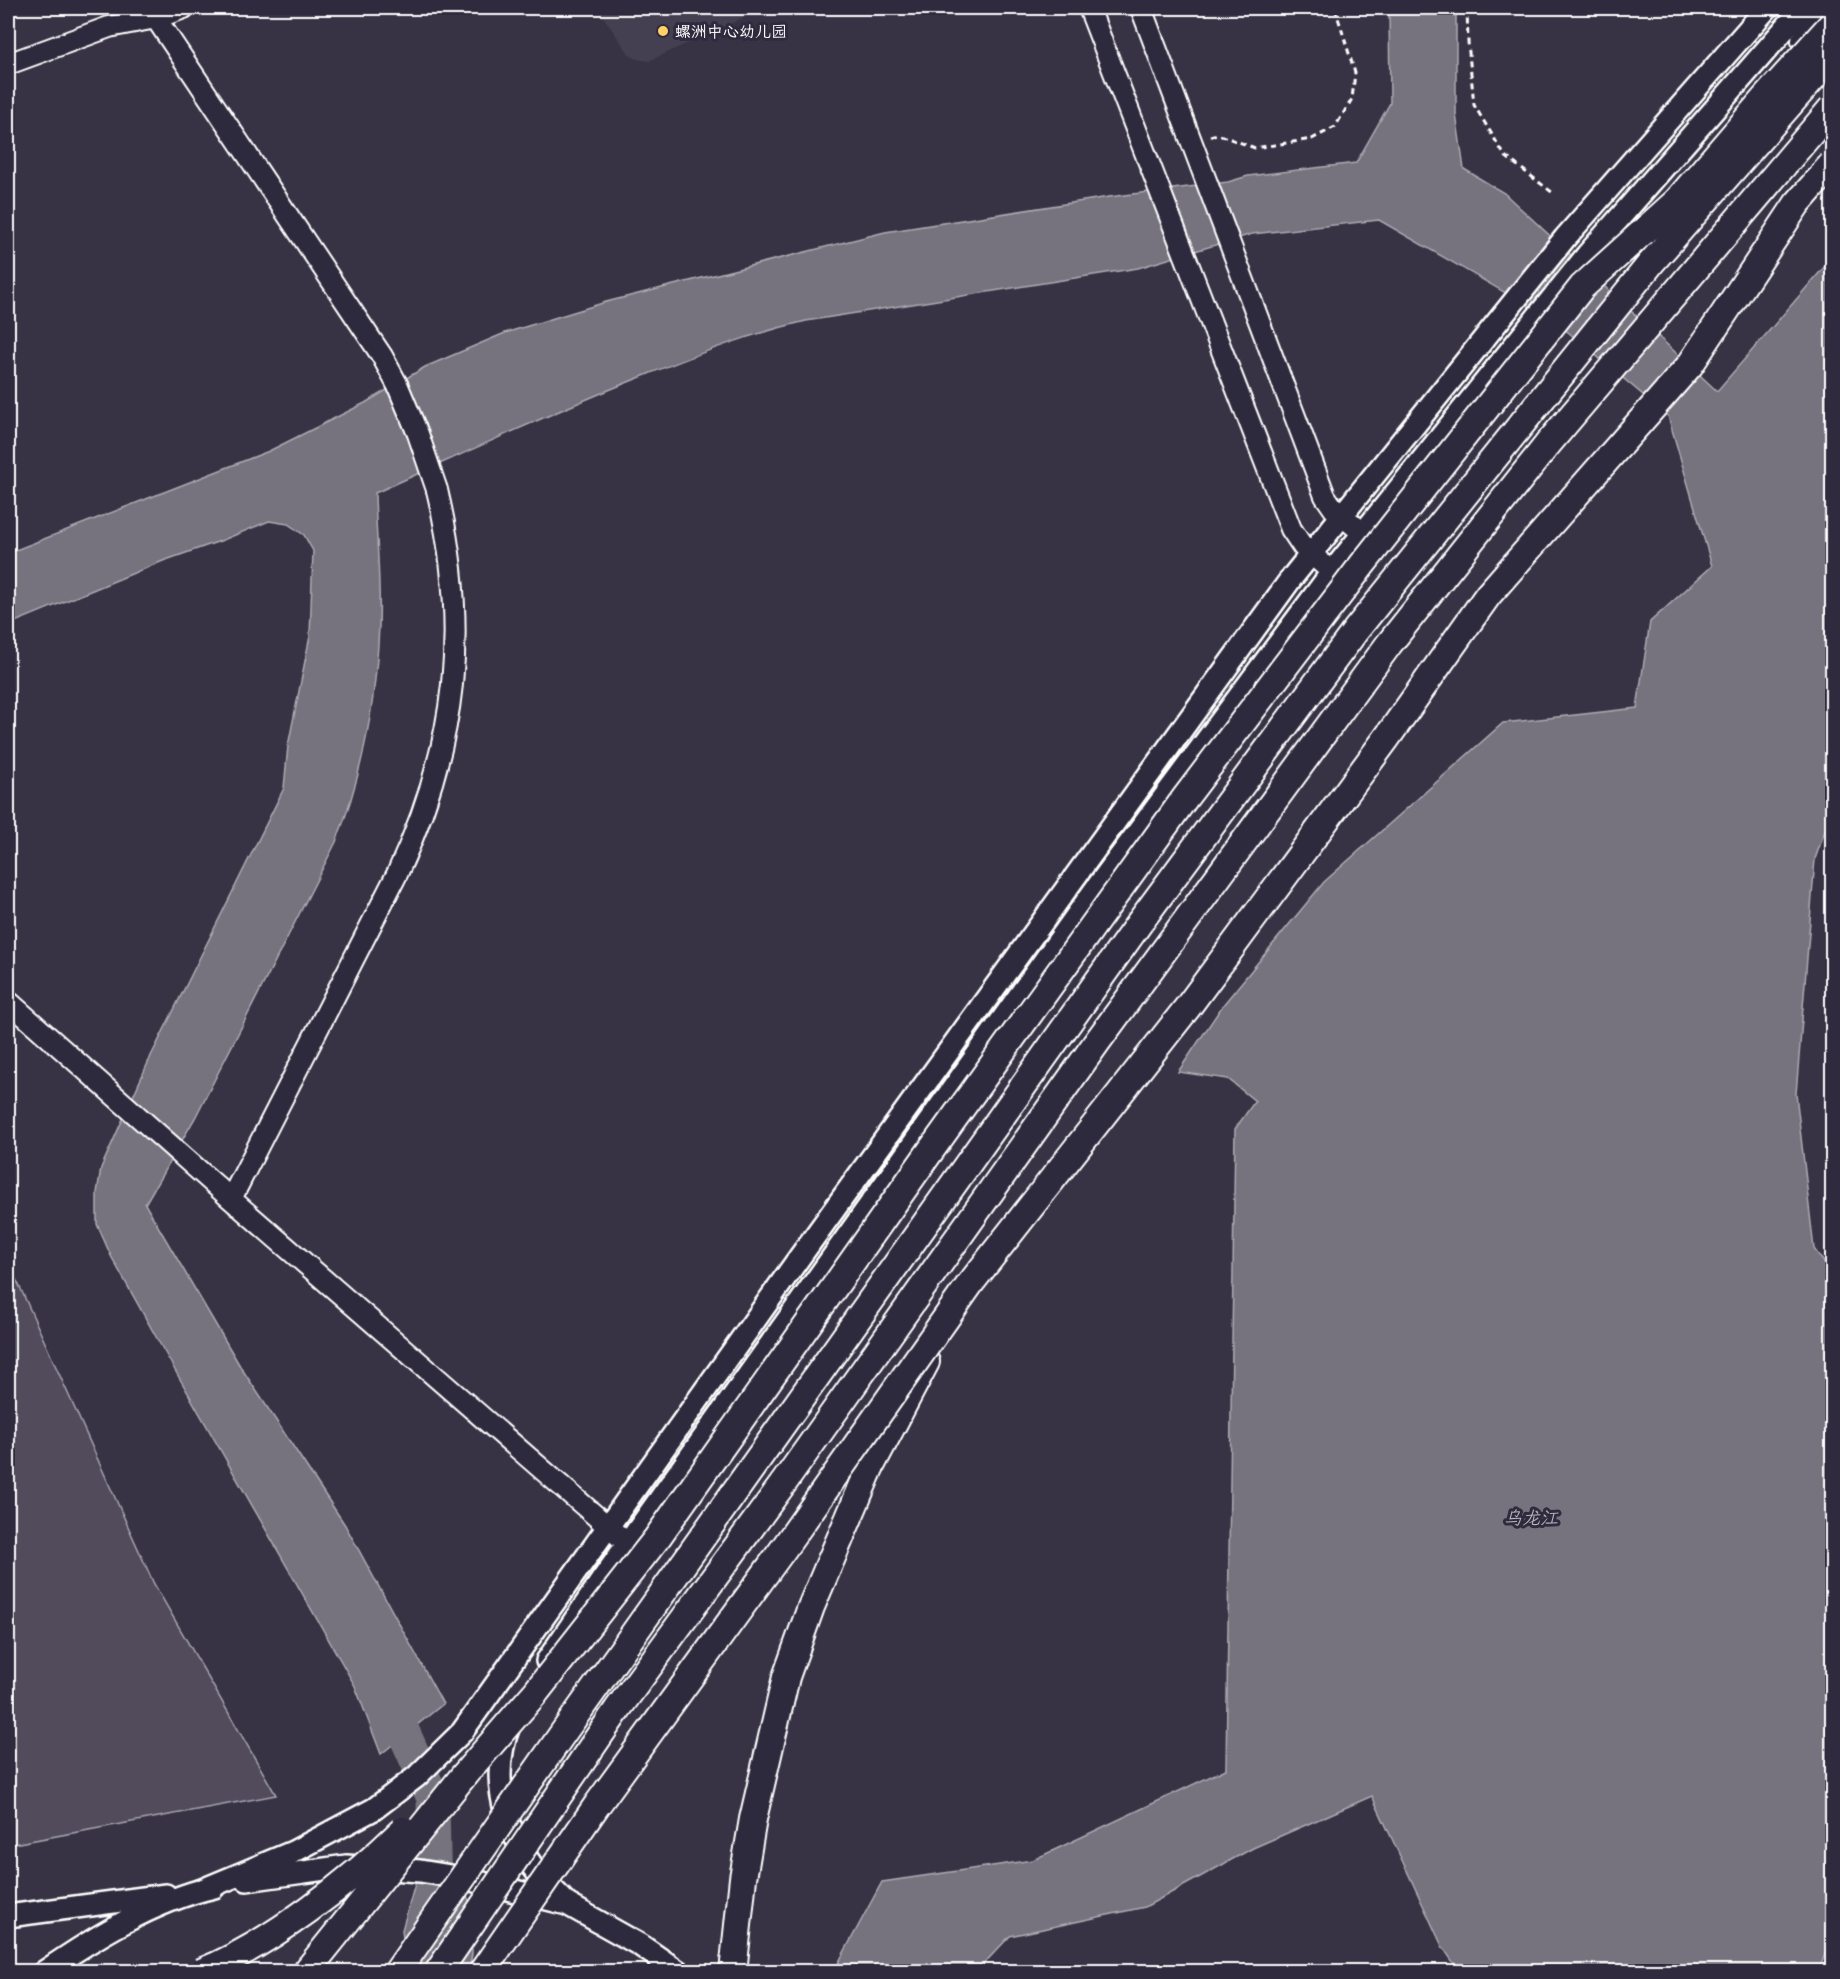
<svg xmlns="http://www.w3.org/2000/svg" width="1840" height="1979" font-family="Delius,'LXGW WenKai TC',sans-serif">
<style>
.built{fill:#444051}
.green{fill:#514c5c;stroke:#a8a6ae;stroke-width:1.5}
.water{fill:#76737f;stroke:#adabb2;stroke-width:1.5}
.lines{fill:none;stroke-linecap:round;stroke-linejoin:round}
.river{stroke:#76737f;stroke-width:33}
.tertiary-casing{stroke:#fff;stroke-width:24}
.secondary-casing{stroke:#fff;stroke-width:26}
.trunk-casing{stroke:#fff;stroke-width:30}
.path{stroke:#fff;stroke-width:3;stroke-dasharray:6 4.5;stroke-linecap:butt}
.tertiary{stroke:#2f2a3d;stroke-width:20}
.secondary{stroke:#2f2a3d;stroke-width:21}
.trunk{stroke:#2f2a3d;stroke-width:26}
.tertiary-bridge-casing{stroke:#fff;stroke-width:24;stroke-linecap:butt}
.trunk-bridge-casing{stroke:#fff;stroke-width:30;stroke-linecap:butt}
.tertiary-bridge{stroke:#2f2a3d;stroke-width:20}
.trunk-bridge{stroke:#2f2a3d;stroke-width:26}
.poi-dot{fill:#ffd166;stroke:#2f2a3d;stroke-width:2}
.labels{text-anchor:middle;stroke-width:6;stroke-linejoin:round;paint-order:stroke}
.poi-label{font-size:16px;fill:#fff;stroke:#2f2a3d;text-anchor:start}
.water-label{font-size:18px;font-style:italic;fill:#b4b2b9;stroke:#2f2a3d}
</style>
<rect width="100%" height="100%" fill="#373345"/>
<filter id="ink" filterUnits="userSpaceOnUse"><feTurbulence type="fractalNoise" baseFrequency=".0167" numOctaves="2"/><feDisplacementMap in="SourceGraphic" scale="12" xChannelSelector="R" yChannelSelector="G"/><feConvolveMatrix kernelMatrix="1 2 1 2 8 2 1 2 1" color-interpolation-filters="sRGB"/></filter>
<g filter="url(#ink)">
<path class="built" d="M597,8H764L649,61L637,59L630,55Z"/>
<path class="green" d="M8,1264L19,1285L154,1584L276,1795L8,1845Z"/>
<path class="water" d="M1389,8H1456V114L1464,169L1504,193L1717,391L1832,258V811L1815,859L1796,1094L1814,1249L1832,1273V1934L1819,1971H1459L1442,1946L1372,1796L1253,1848L1145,1907L1010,1936L977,1971H834L882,1882L1033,1860L1226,1769L1235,1129L1255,1101L1228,1079L1178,1072L1223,1005L1324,882L1503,723L1637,708L1650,622L1712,566L1668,416L1556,322L1379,220L1252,234L1138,268L806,321C750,334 700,353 646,375C554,411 465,453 375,493C376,537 381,582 379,626C376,699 363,774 336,842L195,1118L145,1204L240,1366L345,1525L443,1704L381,1754L355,1686L160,1344L111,1256L97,1224V1193L101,1168L151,1056L284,788L288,746L310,636L313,551L304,535L288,524L269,521L223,540L163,561L8,625V553L269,451L365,403L425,367L505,333L606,302L885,232L1109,197L1228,182L1248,176L1356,163L1390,103Z
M459,1872L472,1910V1954L469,1971H407L402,1930L417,1877Z"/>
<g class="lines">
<path class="river" d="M387,1695L433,1798L435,1907"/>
<defs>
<path id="tertiary" d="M149,8L382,356L397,384
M1089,8L1291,529L1303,547L1332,572
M1141,8L1325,496L1334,509L1363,533
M8,64L109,27L156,18L184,8
M8,1001L231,1199L628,1544
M231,1199L397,874C457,745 470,628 437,490"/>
<path id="secondary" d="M547,1661L604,1577L1094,891L1332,572L1587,255L1803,8
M510,1723C490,1775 501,1822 533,1867C542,1880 556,1892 567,1904
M247,1880L346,1866L420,1871L463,1878L567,1904L640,1945L679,1972
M202,1890L293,1852L374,1809L416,1777L462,1732L799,1258L1290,580L1565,238L1767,8
M8,1916L166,1895
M44,1972C95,1937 153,1901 214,1887"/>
<path id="trunk" d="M1805,41L1829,8
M733,1972L743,1878L753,1819L786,1677L811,1607L870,1468L926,1362"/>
</defs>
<use href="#tertiary" class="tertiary-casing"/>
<use href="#secondary" class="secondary-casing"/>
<use href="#trunk" class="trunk-casing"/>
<path class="path" d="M1467,8L1468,42L1474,105L1505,156L1553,193
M1210,136L1217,134L1255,148L1312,139L1335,127L1352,99L1355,73L1335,8"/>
<use href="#tertiary" class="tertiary"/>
<use href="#secondary" class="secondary"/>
<use href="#trunk" class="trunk"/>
<defs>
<path id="tertiary-bridge" d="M397,384L418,434L437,490"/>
<path id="trunk-bridge" d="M201,1972C269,1945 351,1881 403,1830
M306,1972L465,1774L536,1692L657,1538L929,1153L1185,798L1362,565L1582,287L1677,201L1765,98L1832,24
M397,1972L563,1733L1140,922L1356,630L1651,263L1832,56
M438,1972L617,1710L785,1481L1097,1042L1389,644L1547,445L1832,108
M482,1972L597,1805L784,1548L970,1284L1187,1008L1386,739L1488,595L1690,365L1797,204L1832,164"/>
</defs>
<use href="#tertiary-bridge" class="tertiary-bridge-casing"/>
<use href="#trunk-bridge" class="trunk-bridge-casing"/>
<use href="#tertiary-bridge" class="tertiary-bridge"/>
<use href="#trunk-bridge" class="trunk-bridge"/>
</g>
</g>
<circle class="poi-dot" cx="663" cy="31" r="6"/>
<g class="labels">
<g class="poi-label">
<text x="675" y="37">螺洲中心幼儿园</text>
</g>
<g class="water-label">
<text x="1531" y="1524">乌龙江</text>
</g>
</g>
<rect width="1840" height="1979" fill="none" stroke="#2f2a3d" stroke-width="30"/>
<rect x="15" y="15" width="1810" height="1949" fill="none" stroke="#fff" stroke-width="2" filter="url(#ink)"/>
</svg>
